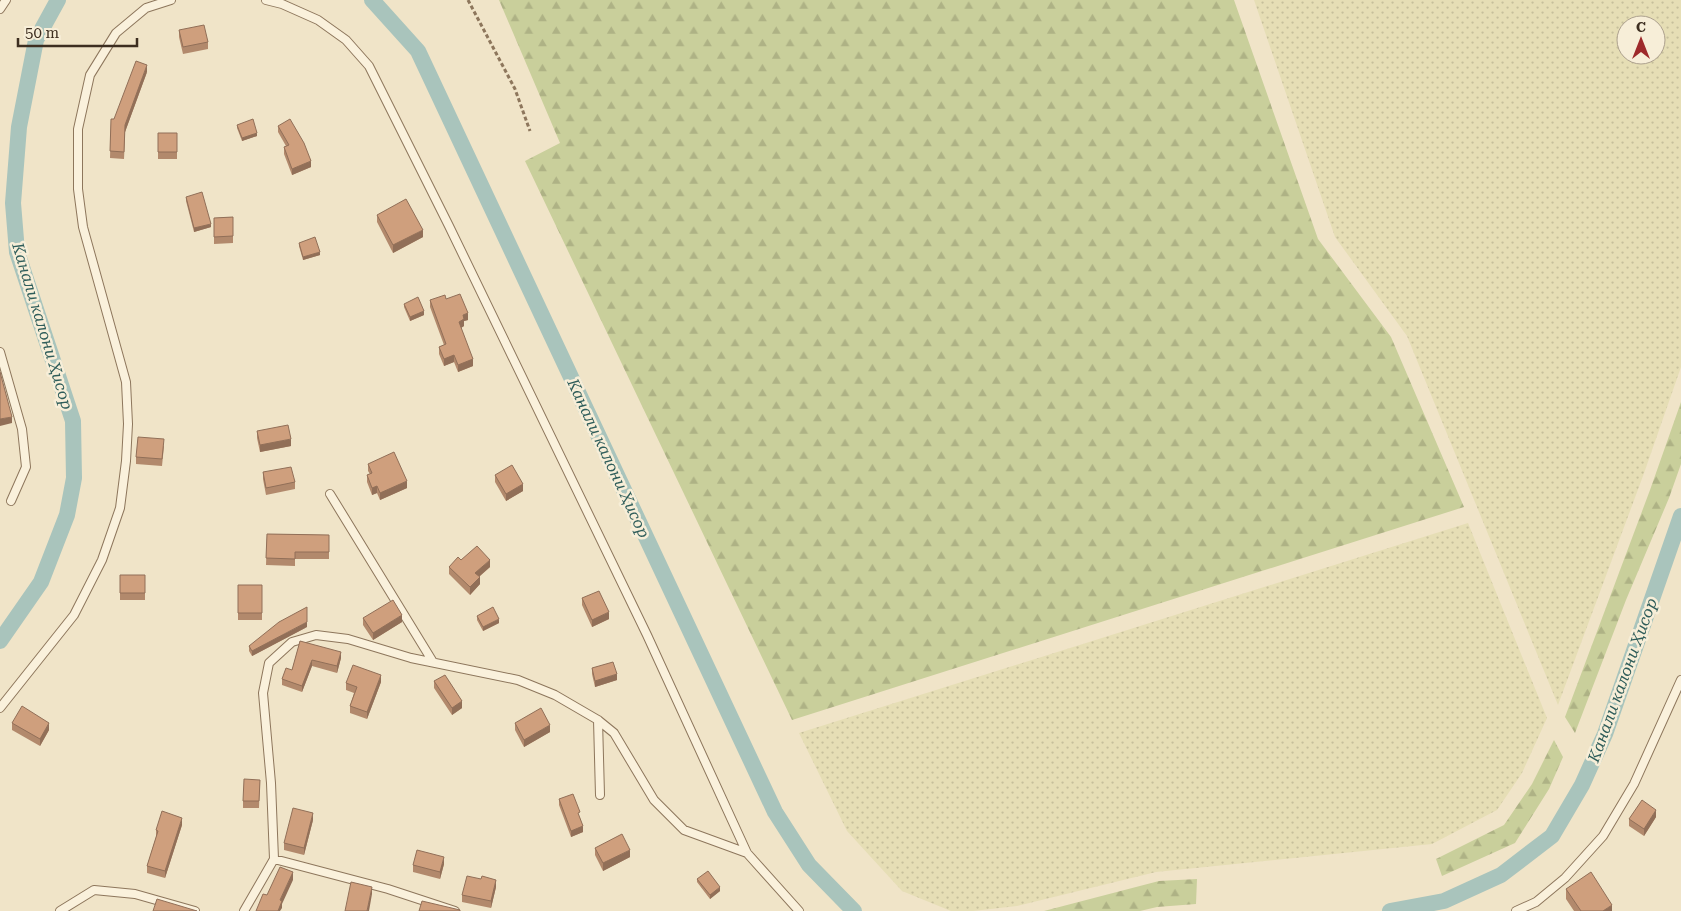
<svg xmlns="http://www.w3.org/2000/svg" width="1681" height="911" font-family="'Roboto Serif',serif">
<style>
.farmland{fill:url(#farmland-dots);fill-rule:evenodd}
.forest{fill:url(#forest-firs)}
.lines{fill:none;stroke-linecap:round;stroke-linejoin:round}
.canal{stroke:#a9c4bc;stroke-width:16}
.lane-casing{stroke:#8d765c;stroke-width:10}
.path{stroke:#8d765c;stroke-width:3;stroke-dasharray:4 2.5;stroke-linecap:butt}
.lane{stroke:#faf1dc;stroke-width:8}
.wall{fill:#b2896c}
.shaded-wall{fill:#916f58}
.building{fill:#cf9f7d;stroke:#916f58}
.labels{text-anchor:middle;stroke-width:5;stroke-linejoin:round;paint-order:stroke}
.water-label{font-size:16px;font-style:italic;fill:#2f5d5a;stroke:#f7eed8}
</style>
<defs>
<pattern id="farmland-dots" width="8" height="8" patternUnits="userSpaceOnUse" patternTransform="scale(1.25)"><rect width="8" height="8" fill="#e6deb5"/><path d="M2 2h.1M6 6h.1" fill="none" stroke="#c6bf9b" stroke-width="1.8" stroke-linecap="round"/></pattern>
<pattern id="forest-firs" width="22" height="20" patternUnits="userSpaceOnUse" patternTransform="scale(1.25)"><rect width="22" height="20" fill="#c9cf9b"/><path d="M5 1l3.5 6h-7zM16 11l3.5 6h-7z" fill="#aeb285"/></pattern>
</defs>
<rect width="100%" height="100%" fill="#f0e4c8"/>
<path class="farmland" d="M1254,0H1681V367L1643,476L1558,705L1407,336L1335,237ZM1626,25H1656V55H1626Z
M1468,523L1547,718L1522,773L1497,810L1432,844L1156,872L1017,906L973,911H951L902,891L847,831L799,733Z"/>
<path class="forest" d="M499,0H1234L1318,239L1391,337L1464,507L792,720L525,161L560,143Z
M1681,402V464L1669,498L1626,600L1575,733L1565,717L1650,490Z
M1554,740L1563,757L1549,789L1515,843L1442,876L1436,859L1504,825L1532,784Z
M1197,879L1196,904L1157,907L1140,911H1044L1159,881Z"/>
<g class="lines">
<path class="canal" d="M372,0L418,51L775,812L809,865L854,911
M0,641L41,582L67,515L74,478L73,421L17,252L13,203L19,127L36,40L58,0
M1390,911L1444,901L1501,875L1552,836L1582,785L1605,734L1681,516"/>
<defs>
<path id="lane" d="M266,0L282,4L318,20L346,40L369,66L449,226L647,635L747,853L799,911
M0,9L6,0
M0,352L22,429L26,467L11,501
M330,494L433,662
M0,708L74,615L102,560L120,508L126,461L128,424L126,382L83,227L78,189V129L90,75L116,33L146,8L171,0
M598,720L600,795
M274,859L271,783L263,693L269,663L292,642L316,635L348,639L411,658L518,680L555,695L598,720L614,733L654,800L684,830L747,853
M60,911L94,890L135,894L195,911
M244,911L274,859L388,889L455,911
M1516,911L1536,902L1565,878L1603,836L1634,784L1681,680"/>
</defs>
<use href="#lane" class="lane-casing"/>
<path class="path" d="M468,0L515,89L530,131"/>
<use href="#lane" class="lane"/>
</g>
<path class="wall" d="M179,30L208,42V49L183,54L179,37Z
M147,72L125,132L124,159L110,158L111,119H114Z
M237,125L257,136L242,141L237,128Z
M278,126L311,167L292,175L284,154V147L286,146L278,132Z
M158,133H177V159H158Z
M186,197L211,227L194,232L186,201Z
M377,215L423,237L393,253L377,222Z
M233,217V243L214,244V218Z
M299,243L320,255L303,260L299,246Z
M430,300L468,320L464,321V326L461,328L473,366L458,372L454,362L444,366L439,354V347L444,345L430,307Z
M404,304L424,315L410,321L404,307Z
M257,431L291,446L260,452L257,438Z
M164,446L162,466L136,464V457Z
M368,464L407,488L380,500L377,493L372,495L367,482V475L370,474L368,471Z
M263,472L295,482V489L266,495L263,479Z
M495,475L523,491L506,501L495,482Z
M267,534L329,535V559H295V566L266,565Z
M461,560L490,567L479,577L480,584L470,595L449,574V567Z
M120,575H145V600H120Z
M238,585H262V620H238Z
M582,598L609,619L592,627L582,605Z
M477,616L499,623L483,631L477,620Z
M363,618L402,622L373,640L363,625Z
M307,627L252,656L249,651V646Z
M300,641L341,658L337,673L312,666L302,692L282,685V679L292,670Z
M592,668L617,680L595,687L592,674Z
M434,681L462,708L452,715L434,688Z
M381,682L367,719L350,713V706L354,693L346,690V683Z
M12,723L49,730L40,746L12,730Z
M515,723L550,732L524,747L515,730Z
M260,780L259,808H243V801Z
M559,799L580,818L583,832L571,837L559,805Z
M1656,817L1644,836L1629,826V819Z
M313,820L304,855L284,850V843Z
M182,825L165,878L147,873V866L156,837V830Z
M595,848L630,857L603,871L595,855Z
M444,864L440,879L413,872V865Z
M697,879L720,891L710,899L697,882Z
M496,887L491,908L462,902V895Z
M1566,889L1612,911H1574L1566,899Z"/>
<path class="shaded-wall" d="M147,65V72L125,132L124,159L125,125Z
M257,133V136L242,141V138Z
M311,161V167L292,175V169Z
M211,224V227L194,232V228Z
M423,230V237L393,253V245Z
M320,252V255L303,260V257Z
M424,311V315L410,321V317Z
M468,313V320L464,321V326L459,329V322L463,315Z
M454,355V362L444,366V359Z
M473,359V366L458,372V365Z
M12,417V423L0,426V419Z
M291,439V446L260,452V445Z
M407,481V488L380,500V493Z
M523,484V491L506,501V494Z
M377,486V493L372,495V488Z
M490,560V567L475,580V573Z
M480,577V584L470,595V587Z
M609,612V619L592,627V620Z
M402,615V622L373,640V633Z
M499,619V623L483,631V627Z
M307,622V627L252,656V651Z
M341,652V658L337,673V666Z
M312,660V666L302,692V686Z
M617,674V680L595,687V681Z
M381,675V682L367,719V712Z
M462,701V708L452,715V708Z
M49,723V730L40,746V739Z
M550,725V732L524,747V740Z
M1656,810V817L1644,836V829Z
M313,813V820L304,855V848Z
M182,818V825L165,878V871Z
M583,826V832L571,837V831Z
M630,850V857L603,871V863Z
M444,857V864L440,879V872Z
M293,872V880L282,904V908L280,911H278L280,900Z
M496,880V887L491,908V901Z
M372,887V894L369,911H367Z
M720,887V891L710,899V895Z
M1612,905V911H1603Z"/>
<path class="building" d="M204,25L208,42L183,47L179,30Z
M136,61L147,65L125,125L124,152L110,151L111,119H114Z
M253,119L257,133L242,138L237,125Z
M290,119L304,143L311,161L292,169L284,147L289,145L278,126Z
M158,133H177V152H158Z
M202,192L211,224L194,228L186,197Z
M406,199L423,230L393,245L377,215Z
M233,217V236L214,237V218Z
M315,237L320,252L303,257L299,243Z
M460,294L468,313L463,315L464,319L459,322L473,359L458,365L454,355L444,359L439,347L446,344L430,300L445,295L446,299Z
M418,297L424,311L410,317L404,304Z
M0,372L12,417L0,419Z
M288,425L291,439L260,445L257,431Z
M138,437L164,439L162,459L136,457Z
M394,452L407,481L380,493L377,486L372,488L367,475L372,473L368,464Z
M512,465L523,484L506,494L495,475Z
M291,467L295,482L266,488L263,472Z
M267,534L329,535V552H295V559L266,558Z
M477,546L490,560L475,573L480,577L470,587L449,567L458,557L461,560Z
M120,575H145V593H120Z
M238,585H262V613H238Z
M599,591L609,612L592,620L582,598Z
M393,600L402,615L373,633L363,618Z
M307,607V622L252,651L249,646L279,622Z
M493,607L499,619L483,627L477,616Z
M300,641L341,652L337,666L312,660L302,686L282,679L286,668L292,670Z
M613,662L617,674L595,681L592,668Z
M353,665L381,675L367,712L350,706L357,687L346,683Z
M445,675L462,701L452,708L434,681Z
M22,706L49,723L40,739L12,723Z
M541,708L550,725L524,740L515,723Z
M244,779L260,780L259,801H243Z
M573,794L580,812L578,813L583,826L571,831L559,799Z
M1642,800L1656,810L1644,829L1629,819Z
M293,808L313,813L304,848L284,843Z
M162,811L182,818L165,871L147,866L158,831L156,830Z
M622,834L630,850L603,863L595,848Z
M417,850L444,857L440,872L413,865Z
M280,867L293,872L280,900L282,901L278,911H256L263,894L267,895Z
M708,871L720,887L710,895L697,879Z
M1591,872L1612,905L1603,911H1581L1566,889Z
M467,876L481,879L482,876L496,880L491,901L462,895Z
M351,882L372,887L367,911H345Z
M157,899L197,911H153Z
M422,901L460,910V911H419Z"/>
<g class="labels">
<g class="water-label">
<text transform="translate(43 326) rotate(73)" y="6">Канали калони Ҳисор</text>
<text transform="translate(609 458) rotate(65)" y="6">Канали калони Ҳисор</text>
<text transform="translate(1622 680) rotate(-70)" y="6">Канали калони Ҳисор</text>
</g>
</g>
<g transform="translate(1641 40)"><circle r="24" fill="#f7eed8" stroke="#ada18e"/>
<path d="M0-4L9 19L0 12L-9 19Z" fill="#9e2a2b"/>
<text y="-8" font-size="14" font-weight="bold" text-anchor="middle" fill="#3d2e20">С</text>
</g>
<path d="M18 38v8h119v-8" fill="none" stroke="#3d2e20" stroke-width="2.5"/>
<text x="25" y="38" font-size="15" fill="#3d2e20" stroke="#f7eed8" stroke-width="4" paint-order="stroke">50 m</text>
</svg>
